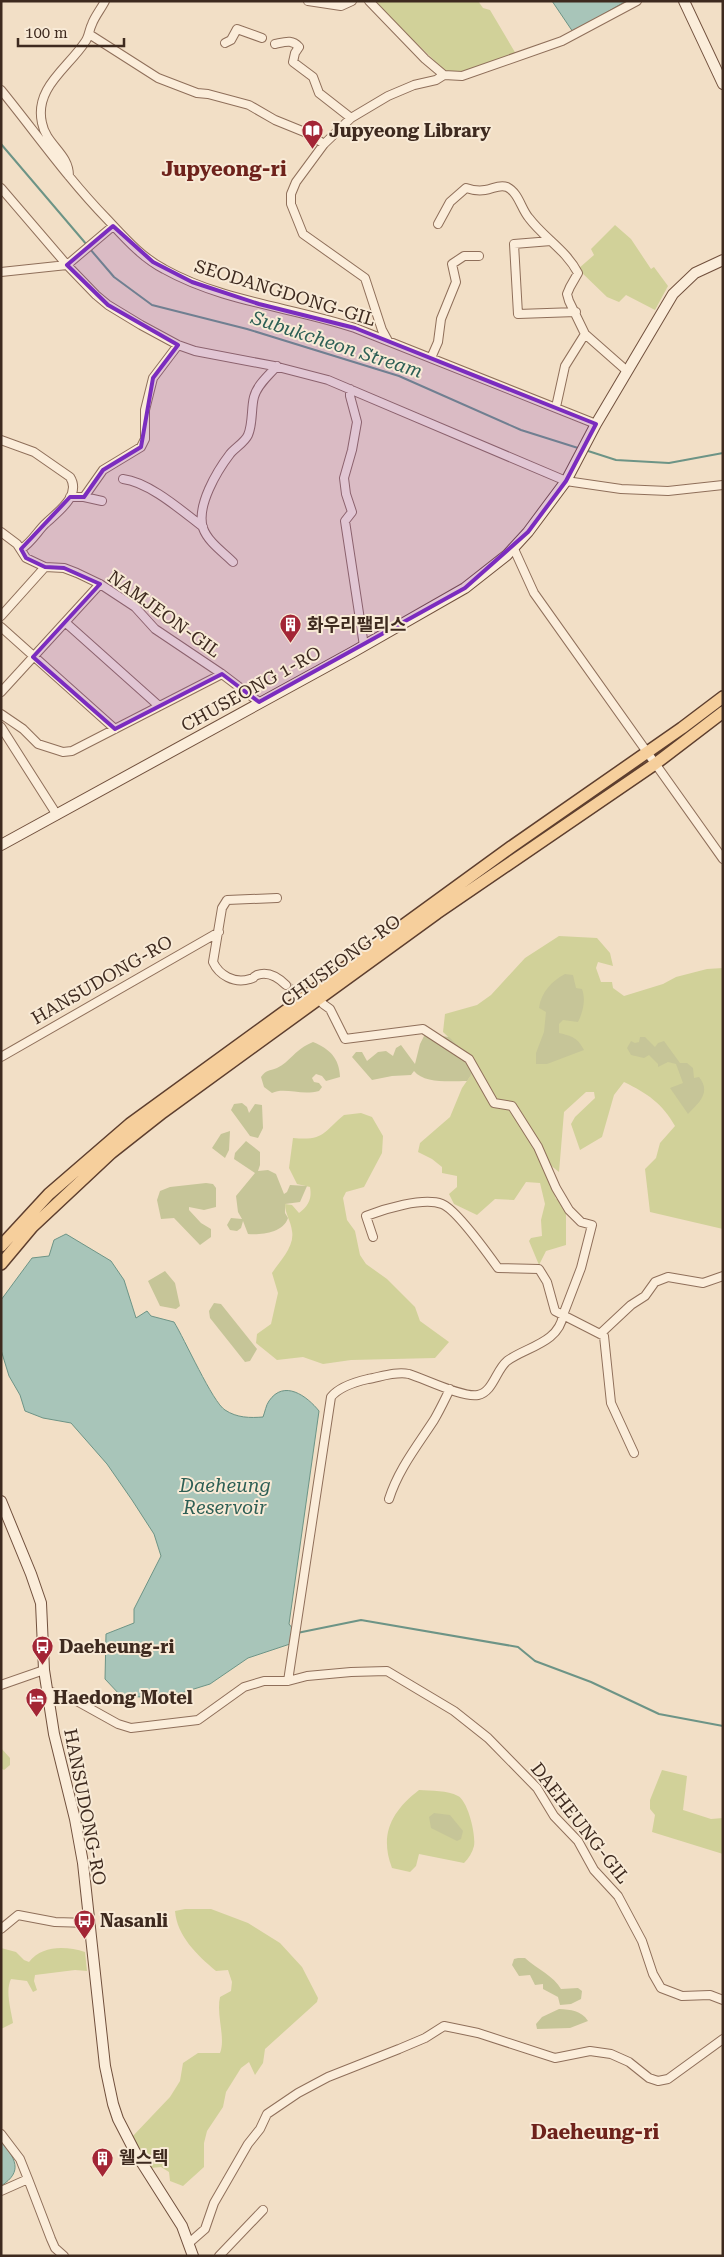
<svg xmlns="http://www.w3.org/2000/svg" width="724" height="2257" font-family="'Roboto Serif','Noto Sans KR',serif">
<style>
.green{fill:#d1d199}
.cemetery{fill:#c6c598}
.water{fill:#a8c5b9;stroke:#6d9486}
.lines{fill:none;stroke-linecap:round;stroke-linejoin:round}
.stream{stroke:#6d9486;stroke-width:2}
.street-tunnel{stroke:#cebba5;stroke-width:8;stroke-dasharray:8 4;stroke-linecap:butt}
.street-casing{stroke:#8f6f5a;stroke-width:10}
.secondary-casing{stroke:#71503d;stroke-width:12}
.primary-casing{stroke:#5d3e2e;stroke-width:14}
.street{stroke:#fbedda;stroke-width:8}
.secondary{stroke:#fbedda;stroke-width:10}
.primary{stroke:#f6cf9c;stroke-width:11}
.marked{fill:#7b2cbf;fill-opacity:0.2;stroke:#7b2cbf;stroke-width:4;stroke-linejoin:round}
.labels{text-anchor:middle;stroke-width:4;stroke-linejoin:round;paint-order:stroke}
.poi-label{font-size:18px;font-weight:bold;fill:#3e2a1f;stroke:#f8ead6;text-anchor:start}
.street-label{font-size:18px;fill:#3e2a1f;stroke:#f8ead6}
.water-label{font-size:19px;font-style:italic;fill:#2d5f55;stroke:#f8ead6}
.quarter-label{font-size:20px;font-weight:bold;fill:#6e221b;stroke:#f8ead6}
</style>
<rect width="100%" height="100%" fill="#f2dfc6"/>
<path class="green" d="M373,1H478L483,8L490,10L516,54L456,76L443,69Z
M615,225L631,239L651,269L654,267L668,286L655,310L626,295L619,302L607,297L578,269L594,255L591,249Z
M559,936L597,938L610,953L613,966L598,962L596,968L601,982H612L613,988L624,996L663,984L676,977L707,969L723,968V1229L650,1212L645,1169L656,1158L660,1143L675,1126C663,1104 647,1093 624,1082L614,1095L602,1137L580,1150L571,1124L575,1117L595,1098L594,1092H586L564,1112L559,1172L549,1164V1180L556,1199H560L566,1208V1245L546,1251L539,1265L529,1241L531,1238L542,1236L541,1220L545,1204L540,1183L526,1182L514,1200L495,1199L477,1215L454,1204L449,1194L457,1187V1176L442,1173V1167L432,1159L418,1152L420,1143L450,1117L462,1088L478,1065L443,1032L445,1014L477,1005L491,995L525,958Z
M361,1113L372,1117L383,1136L382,1153L364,1187L346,1192L343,1198L347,1220L355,1231L360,1255L366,1264L387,1279L415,1307L420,1321L449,1342L435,1358L351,1360L323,1364L303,1357L277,1360L256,1343L257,1334L271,1324L278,1293L272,1273C280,1261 295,1246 292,1231C291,1221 285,1214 285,1204L292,1205L299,1213C309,1206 312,1198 310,1187L297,1184L289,1168L293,1138C325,1141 323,1132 344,1115Z
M1,1748L10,1758V1765L4,1770L1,1768Z
M662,1770L687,1776L683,1810L711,1819L723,1818V1854L652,1832L655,1815L650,1809V1800Z
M419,1790C432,1791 447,1790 458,1796C468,1801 476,1835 474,1846C472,1853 469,1858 464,1863L419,1854L416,1866L410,1872L392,1868C379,1834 392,1811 419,1790Z
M185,1909H211L248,1923L280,1943L302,1967L318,1998L317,2002L265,2049L263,2063L255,2075L249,2062L241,2068L226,2092L223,2107L207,2131L204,2143V2167L183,2186L170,2181L169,2172L161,2167L151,2168L132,2137L170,2097L180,2081L183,2063L198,2053H220C226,2038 216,2016 220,1997L231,1991L232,1982L228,1970L216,1971C197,1955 177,1936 175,1911Z
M1,1948L16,1952L24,1960L29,1962C42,1945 66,1946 85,1952L87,1971L75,1970L35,1975L34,1981L37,1990L33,1992L27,1981L11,1979C5,1991 11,2010 13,2023L1,2029Z"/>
<path class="cemetery" d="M565,974L573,975L576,988L582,989C586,1000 583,1012 578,1022L563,1020L559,1024V1033C572,1036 578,1038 584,1050L547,1064H536V1053L544,1032L546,1012L539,1008C541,992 552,981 565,974Z
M425,1034L449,1037L478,1065L467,1081C452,1081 424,1084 414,1071L411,1075L392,1076L372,1080L352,1057L356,1052H362L367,1061L378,1052L386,1051L393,1056L396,1048L401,1045L415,1064L420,1044Z
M640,1037H645L655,1047L658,1043L664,1041L680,1063H687L693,1068L694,1078L699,1077C711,1092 700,1102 688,1114L670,1088L683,1083L676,1064L668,1062L658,1067V1064L649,1055L644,1058L631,1055L627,1048L631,1041L635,1043L639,1042Z
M313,1042C330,1049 339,1058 340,1077L326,1081L322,1076L316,1074L312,1078L314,1082L319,1083L322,1087L319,1091C301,1096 285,1087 272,1093L264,1087L261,1077C266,1070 269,1071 277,1068C290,1062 295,1049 313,1042Z
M242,1103L247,1107L249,1113L255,1104L262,1105L263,1128L258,1138L250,1136L231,1110L234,1104Z
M230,1131L229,1150L225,1158L212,1148L221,1134Z
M246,1141L260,1152V1165L258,1171L268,1170L276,1174L284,1194L287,1192L290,1185L307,1186L300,1202L285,1204V1213L288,1218C283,1233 261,1235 248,1234L243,1221L241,1228L237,1231L230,1230L227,1225L231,1218L242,1219L238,1212L236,1196L255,1173L234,1159L235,1153Z
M206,1183L213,1184L216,1188V1207L204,1210L189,1207V1210L201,1223L211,1229V1237L200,1245L174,1218L161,1219L157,1200L160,1191L170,1187Z
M165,1271L175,1283L180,1306L176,1309L160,1306L148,1281Z
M214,1303L221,1304L257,1349L250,1361L245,1362L210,1318L209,1311Z
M434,1813L450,1815L463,1831L461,1839L457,1841L431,1828L429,1817Z
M518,1958H525C537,1969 554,1976 561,1989L578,1988L582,1991L581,1999L571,2004L560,2005L558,1997L543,1989V1984L535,1985L530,1975L519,1976L512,1965L514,1959Z
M559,2009C571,2010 581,2010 588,2021L570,2028L537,2029L536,2024L542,2017Z"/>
<path class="water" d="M552,1H626L573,32Z
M66,1234L111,1261L124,1280L136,1318L147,1311L151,1316L174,1322C184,1338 213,1403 225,1410C237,1418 250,1418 263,1417C265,1412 266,1405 269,1401C284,1379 307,1396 319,1411L289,1624L293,1629L290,1644L248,1658L210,1684L181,1693L142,1697L121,1696L105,1679L106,1634L134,1623V1609L161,1556L154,1534L132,1500L107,1464L71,1423L43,1418L25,1411L20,1395L9,1376L1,1350V1300L32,1258L49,1256L54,1240Z
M1,2140C15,2159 24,2171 1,2186Z"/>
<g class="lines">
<path class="stream" d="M1,144L87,245
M90,249L114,277L152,305L247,329L399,376L521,430L578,448
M585,450L616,460L669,463L723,453
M297,1633L361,1620L518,1647L535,1661L591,1682L659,1714L723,1726"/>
<path class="street-tunnel" d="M286,985L308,997"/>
<defs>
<path id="street" d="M308,1L341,6L352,1
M369,1L425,59L444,75
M89,34L158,78L197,93L208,94L249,105L275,120L307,133L324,144
M225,43L231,40L237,29L262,38
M275,44C285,42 292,39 299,47L295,53L293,62L313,77L319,93L351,118
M1,90C36,133 68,179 107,219C124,237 141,257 164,269C223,302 292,307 355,328L596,424
M69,176C69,153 46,145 42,123C34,88 68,68 85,42C89,37 89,30 92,24C95,16 101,9 105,1
M1,188L67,265L96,295L108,305L141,325L178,345L195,351L274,366L328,380L566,481L621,489L668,491L723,485
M438,224L450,202L466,188C472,190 479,191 485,190C493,189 499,184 507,187C519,193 521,209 529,218C544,238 566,250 578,273L570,287L567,294L569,301L585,334L627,371
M551,241L514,244L518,314L576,312
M1,272L67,265L113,226
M388,341L382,330L365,278L303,234L291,204V194L296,182L324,144L351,118L388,96L414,85L436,80L444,75L462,76L562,41L637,1
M431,358L438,342L441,319L456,282L452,264L464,256H479
M350,389V396L357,422L352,450L344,478L346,494L352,512L345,521L364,646
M556,407L565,366L585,334
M1,440L34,452L70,477C82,496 56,513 45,524C37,532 31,543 21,549
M123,479C149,482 182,511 203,527
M70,497H84L102,501
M84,497L103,470L141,447L145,439V410L153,378L178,345
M1,532L17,544L26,558L45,567L64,568L77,573L100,584L135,607L155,629L222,674L259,702
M514,549L534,593L723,859
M233,562C223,552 208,542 203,528C196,506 217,471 230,454C235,448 245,442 248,435C253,424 251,408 254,397C257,385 269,375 277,366
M1,616L45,567
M65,622L159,706
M1,627L115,729
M1,692L100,584
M1,714L23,729L38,744L63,752L72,751L222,674
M1,727L57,815
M277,898L227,900L222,908L213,962C219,975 234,984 250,979C256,978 251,978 257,975C268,971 278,977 286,985
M1,1057L219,932
M373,1237L366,1216C384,1209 423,1197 442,1204C456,1209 488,1254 498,1268L539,1269L547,1282L555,1311L604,1336L611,1403L634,1453
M600,1334L631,1305L645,1296L655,1282L668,1277L703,1283L723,1276
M389,1499C398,1470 417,1446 434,1420C440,1410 445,1399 450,1389
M288,1681L331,1397C339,1387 355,1382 368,1379C380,1377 396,1371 409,1374C425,1379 463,1398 478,1395C493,1392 496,1370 507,1361C526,1347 559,1343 563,1315L581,1268L592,1225L581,1222L569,1210L556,1188L538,1147L512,1106L494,1103L469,1059L423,1029L345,1039L330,1009L323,1004
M1,1685L44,1670
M48,1691L73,1699L118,1724L131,1728L198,1720L244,1687L264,1681H288L307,1676L351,1672L387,1671L454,1711L488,1738L537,1788L554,1816L578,1841L594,1870L618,1896L642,1941L653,1974L661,1988L682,1996L710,1995L723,2000
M1,1929L18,1915L55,1922L89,1923
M1,2134L20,2159L28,2179
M1,2191L28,2179L51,2239L55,2248L64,2256
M189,2243L205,2229L214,2203L248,2144L260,2129L267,2114L298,2093L328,2077L399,2049L425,2038L444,2026L478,2033L555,2058L590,2051L611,2054L629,2062L649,2078L658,2081L668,2079L723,2039
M219,2256L263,2210"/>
<path id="secondary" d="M684,1L723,84
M1,845L353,652L465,588L507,555L528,532L566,481L596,424L673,294L695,273L723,260
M1,1501L31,1574L41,1603L44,1670L54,1734L75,1819L83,1863L105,2066L113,2104L118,2119L135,2152L182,2226L193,2256"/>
<path id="primary" d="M1,1246L49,1194L130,1124L511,847L682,728L723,697
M1,1264L32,1227L111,1153L163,1112L437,913L655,764L723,712"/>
</defs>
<use href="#street" class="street-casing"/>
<use href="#secondary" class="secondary-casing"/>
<use href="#primary" class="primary-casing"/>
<use href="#street" class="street"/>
<use href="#secondary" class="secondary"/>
<use href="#primary" class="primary"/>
</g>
<path class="marked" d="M113,226L153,262L192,282L259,304L355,328L596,424L566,481L528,532L465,588L259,702L222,674L115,729L33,657L100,584L64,568L45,567L26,558L21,549L70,497H84L103,470L141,447L153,378L178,345L108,305L67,265Z"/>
<defs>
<symbol id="library-pin" viewBox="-11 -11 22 30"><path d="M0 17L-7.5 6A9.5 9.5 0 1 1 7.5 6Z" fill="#a32535" stroke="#f8ead6"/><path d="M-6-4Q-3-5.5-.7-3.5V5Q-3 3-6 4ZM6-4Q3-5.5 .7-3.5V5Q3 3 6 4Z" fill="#fff"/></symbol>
<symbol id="building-pin" viewBox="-11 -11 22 30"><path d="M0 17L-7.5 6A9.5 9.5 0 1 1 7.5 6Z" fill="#a32535" stroke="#f8ead6"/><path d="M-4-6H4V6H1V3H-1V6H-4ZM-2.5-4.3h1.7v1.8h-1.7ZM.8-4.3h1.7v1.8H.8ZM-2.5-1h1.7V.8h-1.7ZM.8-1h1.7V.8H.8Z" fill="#fff"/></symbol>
<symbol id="bus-pin" viewBox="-11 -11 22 30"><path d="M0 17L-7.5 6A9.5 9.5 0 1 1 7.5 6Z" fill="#a32535" stroke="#f8ead6"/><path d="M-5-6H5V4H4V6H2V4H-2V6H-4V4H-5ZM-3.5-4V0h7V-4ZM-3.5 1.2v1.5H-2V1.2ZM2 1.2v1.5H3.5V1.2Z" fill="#fff"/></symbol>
<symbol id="hotel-pin" viewBox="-11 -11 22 30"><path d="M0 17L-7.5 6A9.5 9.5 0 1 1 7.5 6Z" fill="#a32535" stroke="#f8ead6"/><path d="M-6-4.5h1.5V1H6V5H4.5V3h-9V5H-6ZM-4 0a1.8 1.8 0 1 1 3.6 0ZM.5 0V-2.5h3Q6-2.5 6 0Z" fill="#fff"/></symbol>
</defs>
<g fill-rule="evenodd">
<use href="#library-pin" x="300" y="118" width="25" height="34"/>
<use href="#building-pin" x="278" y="612" width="25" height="34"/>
<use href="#bus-pin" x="30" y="1634" width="25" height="34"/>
<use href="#hotel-pin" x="24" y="1686" width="25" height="34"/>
<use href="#bus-pin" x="72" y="1908" width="25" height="34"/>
<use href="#building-pin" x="90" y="2146" width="25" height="34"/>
</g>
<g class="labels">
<g class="poi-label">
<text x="329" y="137">Jupyeong Library</text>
<text x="307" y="631">화우리팰리스</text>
<text x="59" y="1653">Daeheung-ri</text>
<text x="53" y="1704">Haedong Motel</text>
<text x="100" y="1927">Nasanli</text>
<text x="119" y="2164">웰스텍</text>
</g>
<g class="street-label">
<text transform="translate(285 293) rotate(17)" y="6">SEODANGDONG-GIL</text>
<text transform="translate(164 614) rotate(36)" y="6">NAMJEON-GIL</text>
<text transform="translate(251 689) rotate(-29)" y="6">CHUSEONG 1-RO</text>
<text transform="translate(341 961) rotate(-36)" y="6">CHUSEONG-RO</text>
<text transform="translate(102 980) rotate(-30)" y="6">HANSUDONG-RO</text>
<text transform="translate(85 1807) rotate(79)" y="6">HANSUDONG-RO</text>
<text transform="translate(580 1823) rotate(52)" y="6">DAEHEUNG-GIL</text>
</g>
<g class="water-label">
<text transform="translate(337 344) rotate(18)" y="7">Subukcheon Stream</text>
<text x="225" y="1492">Daeheung<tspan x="225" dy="22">Reservoir</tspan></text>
</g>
<g class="quarter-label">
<text x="224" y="176">Jupyeong-ri</text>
<text x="595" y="2139">Daeheung-ri</text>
</g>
</g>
<rect width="724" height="2257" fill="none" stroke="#3e2a1f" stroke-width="5"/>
<path d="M18 38v8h106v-8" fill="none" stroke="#3e2a1f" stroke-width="2.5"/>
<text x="25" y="38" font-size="15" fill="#3e2a1f" stroke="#f8ead6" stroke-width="4" paint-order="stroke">100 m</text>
</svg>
